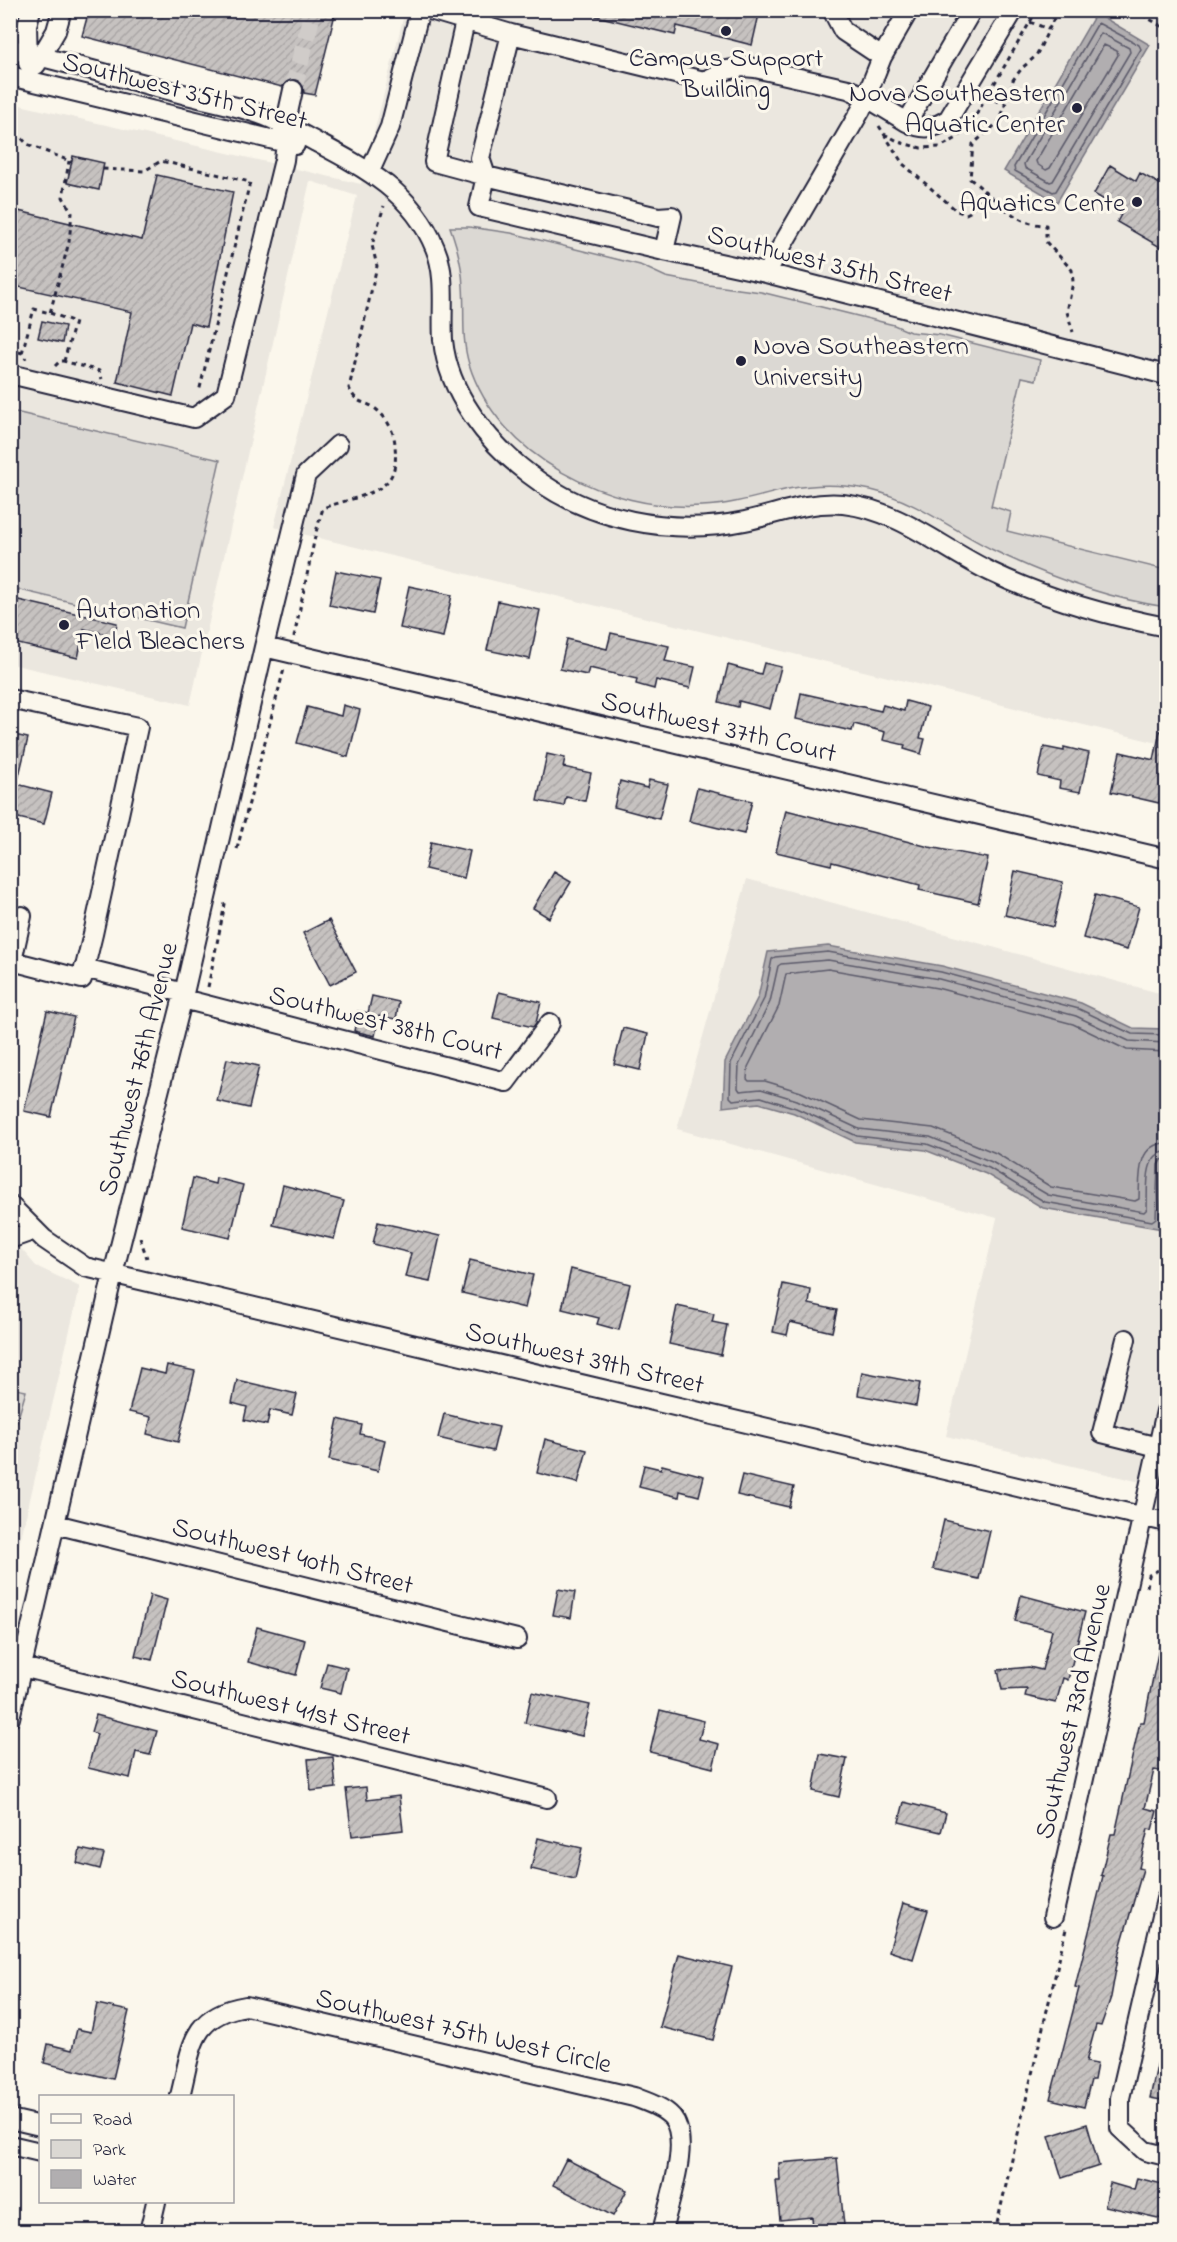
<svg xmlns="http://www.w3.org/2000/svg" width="1177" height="2242" font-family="'Indie Flower',sans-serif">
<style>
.built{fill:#ebe7df}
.green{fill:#dbd8d3;stroke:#7e7d87;stroke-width:1.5}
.water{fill:#b1aeb0;stroke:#787681;stroke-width:1.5}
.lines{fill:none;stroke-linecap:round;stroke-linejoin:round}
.shore{stroke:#5b5a6a;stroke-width:1.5}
.building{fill:url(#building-hatch);stroke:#22223b;stroke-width:1.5}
.minor-tunnel{stroke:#d0ccc9;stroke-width:18;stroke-dasharray:18 9;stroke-linecap:butt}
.minor-casing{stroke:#22223b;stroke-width:22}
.path{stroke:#22223b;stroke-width:3;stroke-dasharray:4.5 4.5;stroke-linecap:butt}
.minor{stroke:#fbf7ec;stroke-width:18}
.poi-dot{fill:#22223b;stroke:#fbf7ec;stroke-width:2}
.labels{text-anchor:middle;stroke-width:6;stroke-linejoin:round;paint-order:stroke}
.poi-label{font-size:27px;fill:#22223b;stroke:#fbf7ec;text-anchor:end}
.street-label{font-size:27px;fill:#22223b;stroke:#fbf7ec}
</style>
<defs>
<pattern id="building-hatch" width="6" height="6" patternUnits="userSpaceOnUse" patternTransform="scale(1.5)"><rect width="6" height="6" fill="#c6c2c0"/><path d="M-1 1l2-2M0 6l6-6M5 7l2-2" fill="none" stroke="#aaa6a6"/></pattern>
</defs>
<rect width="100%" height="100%" fill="#fbf7ec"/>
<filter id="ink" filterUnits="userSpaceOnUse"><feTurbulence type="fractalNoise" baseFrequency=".0167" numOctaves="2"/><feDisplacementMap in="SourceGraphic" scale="12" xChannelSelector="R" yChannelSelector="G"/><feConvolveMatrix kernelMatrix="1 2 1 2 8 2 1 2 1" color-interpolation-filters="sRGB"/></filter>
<g filter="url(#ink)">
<path class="built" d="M405,11H1166V745L274,527L357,196L310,181L190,705L11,664V103L361,184Z
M747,879L1166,995V1488L946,1436L997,1218L677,1129Z
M11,1237L36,1266L80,1287L11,1580Z"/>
<path class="green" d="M450,227H469L511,233L640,265L666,277L708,285L761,292L894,325L910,332L940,335L1040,360L1036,380L1022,377L991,506L1011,512L1007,531L1166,570V607C1106,598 1046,576 991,549C951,529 915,500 871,490C844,484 815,484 788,489C759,496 732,505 702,506C610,512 498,457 469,364C461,338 465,312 463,286C462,265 457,246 450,227Z
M11,411L220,460L182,628L11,588Z
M11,1388L26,1391L11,1442L10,1388Z"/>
<path class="water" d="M1096,13L1150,45L1057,202L1004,171Z
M828,946L942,966L1081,1003L1133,1028L1166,1029V1136L1161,1209L1163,1229L1043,1208L986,1174L925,1150L855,1142L794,1113L759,1103L723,1107L725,1062L758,997L768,952Z"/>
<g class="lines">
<path class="shore" d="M1098,23L1139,45L1141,49L1056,191L1053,192L1015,171L1014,167Z
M1101,33L1129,48L1130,52L1053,181L1050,182L1025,168L1024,164Z
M1104,45L1117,51L1118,55L1050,168L1046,170L1037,164L1036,161Z
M1166,1035L1132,1034L1079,1009L941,972L828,952L775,957L772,959L764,999L731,1063L730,1097L733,1100L761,1097L796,1108L857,1136L927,1144L989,1168L1045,1202L1152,1221L1156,1218L1158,1165L1161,1160L1166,1159
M1166,1043L1129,1041L1076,1016L939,979L828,960L781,964L778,966L770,1002L739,1065L738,1088L740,1091L761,1089L797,1100L859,1129L930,1137L992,1162L1048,1195L1144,1212L1147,1209C1148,1192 1143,1153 1166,1152
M1166,1052L1127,1050L1073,1024L937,988L828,969L786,974L779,1006L748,1067L747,1079L749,1081H765L801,1092L861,1120L933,1128L996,1153L1051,1187L1135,1201L1139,1199C1140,1177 1136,1144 1166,1143"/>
</g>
<path class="building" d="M89,10H336L315,95L304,93L303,86L296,79L289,80L282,87L82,36Z
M597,10H760L752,45L677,26L675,35L596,16Z
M73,156L104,163L99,190L67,183Z
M1110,165L1136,181L1140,173L1167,188V251L1117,222L1123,211L1094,194Z
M157,175L233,192L206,327L190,323L173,396L117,382L132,312L10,285V209L142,240Z
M42,321L65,326L62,343L38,338Z
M336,571L380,580L373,614L329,605Z
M409,586L452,595L443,637L400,628Z
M10,598L117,623L115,636L84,629L78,658L10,642Z
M498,601L540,610L530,659L487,650Z
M611,633L669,646L665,661L695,667L690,688L656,680L654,689L636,684L637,679L589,668L587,675L560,669L567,639L607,649Z
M764,663L781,667L770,709L739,701L738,707L719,702L728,665L761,674Z
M801,693L881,711L883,705L904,711L906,701L928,707L920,738L925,739L921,754L904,749L905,745L883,740L885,732L854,724L852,731L796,719Z
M343,705L360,710L348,757L297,743L307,707L341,716Z
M1160,731H1167V770L1159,803L1111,792L1120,752L1154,760Z
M10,734L28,738L17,784L52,793L44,824L10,816Z
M1044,747L1064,751V747L1089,753L1080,792L1059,788L1060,781L1038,776Z
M547,754L565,758L563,767L591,773L585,801L566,797L564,806L537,801Z
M649,780L668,784L659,819L614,807L620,781L647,788Z
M697,788L752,801L744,834L689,821Z
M786,810L929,847L988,858L978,903L919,890L920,885L832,862L831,865L776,852Z
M431,842L470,851L464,878L425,869Z
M1015,871L1063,882L1053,927L1005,915Z
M554,872L571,882L549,918L533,908Z
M1095,895L1139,907L1127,950L1083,938Z
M329,920L356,972L330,985L303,933Z
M499,992L541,1002L536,1023L533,1027L493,1018Z
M372,996L399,1002L396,1019L379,1016L375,1036L354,1031L358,1011L368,1013Z
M47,1011L74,1017L51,1117L24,1111Z
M623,1028L648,1034L640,1070L614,1064Z
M227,1059L259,1066L249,1108L217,1101Z
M193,1178L215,1184L216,1178L243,1185L230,1238L182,1227Z
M283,1185L344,1201L334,1239L273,1225Z
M378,1222L440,1236L430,1282L405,1277L411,1253L373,1244Z
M470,1260L533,1275L525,1308L462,1293Z
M571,1269L630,1284L619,1330L597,1324L599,1318L562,1309Z
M783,1284L811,1290L809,1304L837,1310L832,1332L790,1322L787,1335L773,1332Z
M677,1306L714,1314L712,1322L727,1325L721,1355L669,1344Z
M167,1365L195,1371L178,1442L147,1434L151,1417L129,1412L140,1368L165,1374Z
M862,1372L920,1383L916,1406L858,1395Z
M237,1380L297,1394L292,1415L270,1410L267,1425L244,1420L247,1407L232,1403Z
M444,1414L499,1427L493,1451L438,1438Z
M338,1419L362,1425L360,1434L385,1440L378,1471L329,1460Z
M545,1439L587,1450L578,1483L537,1473Z
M644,1465L661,1469L662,1465L704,1476L699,1496L680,1491L679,1497L639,1487Z
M742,1475L794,1487L789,1507L737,1495Z
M944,1520L990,1531L979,1579L933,1569Z
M558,1589L575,1592L571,1618L553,1615Z
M150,1595L167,1600L152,1660L135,1656Z
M1021,1595L1085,1612L1068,1680L1063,1678L1056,1703L1025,1696L1027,1689L1002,1690L998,1670L1029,1667L1042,1670L1052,1630L1015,1621Z
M257,1627L305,1640L296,1675L248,1662Z
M1160,1643H1167V1772L1154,1770L1145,1808L1157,1811L1152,1830L1148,1829L1139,1868L1143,1869L1119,1952L1111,1997L1101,2026L1096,2025L1086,2062L1097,2064L1094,2080H1091L1084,2107L1050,2099L1079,1988L1075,1987L1103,1876L1101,1875L1111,1834H1115L1140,1722H1144Z
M327,1663L347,1668L341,1693L320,1688Z
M532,1692L590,1705L582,1736L525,1723Z
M660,1710L704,1721L699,1739L719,1744L713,1768L650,1752Z
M96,1715L157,1731L150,1755L136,1752L130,1778L88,1768L97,1734L91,1732Z
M820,1754L847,1759L839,1797L813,1791Z
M333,1757L336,1788L311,1791L308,1759Z
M366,1787L367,1800L399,1796L403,1830L352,1836L346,1789Z
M904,1802L946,1813L941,1832L899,1822Z
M538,1838L582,1848L575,1879L531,1869Z
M80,1849L104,1854L100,1869L77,1863Z
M903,1903L928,1910L913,1959L889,1951Z
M679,1954L732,1967L713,2040L660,2027Z
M97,2004L129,2011L113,2079L44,2063L48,2044L72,2050L77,2029L91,2032Z
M1160,2052L1167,2053V2101L1150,2098Z
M1087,2124L1099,2166L1062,2178L1049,2136Z
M837,2158L844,2225L813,2228L812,2217L780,2220L776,2181H780L779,2163Z
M566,2159L627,2190L613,2216L553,2185Z
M1137,2178L1167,2185V2220L1105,2206L1110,2183L1134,2190Z"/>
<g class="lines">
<path class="minor-tunnel" d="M293,90L313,10"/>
<defs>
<path id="minor" d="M430,10L511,34L704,81L727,70L743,67L755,68L848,89L866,97L907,122L972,10
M832,10L843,31L882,57
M465,21L434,162L486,176L658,217L672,216L664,251
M511,34L480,158L486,176L479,207L664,251L766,273L1166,375
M10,49C68,63 125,79 183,94C210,101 239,106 265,116C283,123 299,133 316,142C365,168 413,193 435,248C447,276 441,310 443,340C448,393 488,443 529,474C589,521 671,536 745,521C778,514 808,501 843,504C900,510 941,548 991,572C1047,599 1105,615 1166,627
M28,63L27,25L31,10
M36,65L56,31L62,10
M10,76L295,145
M907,122C922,130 936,129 949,118L1014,10
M370,171L390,127L420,10
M766,273L861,110L882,57L909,10
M10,374L194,418L226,395L284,160L286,142L285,126L293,90
M264,647L1163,858
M10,699L138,727L93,934L82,979L12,961L22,916
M84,968L184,993
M183,999L506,1082L550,1023
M10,1205L44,1239L85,1267L1166,1522
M10,1239L35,1230
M1126,1339L1102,1433L1158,1447
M55,1524L517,1639
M22,1667L547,1798
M10,1718L113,1274L184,993L264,647L306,475L338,445
M1166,1899L1120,2098V2128L1145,2151L1166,2156
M1053,1917L1166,1411
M180,2096C192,2050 189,2015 246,2006L634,2097C647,2102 663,2107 672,2117C692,2141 668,2203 662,2232
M10,2119L40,2126
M10,2145L40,2152
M149,2232L156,2202"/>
</defs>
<use href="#minor" class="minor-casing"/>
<path class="path" d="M1058,10L1036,56L1022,68L1013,80L1000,121L973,144L970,179C995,197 1013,225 1046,225V242L1072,270L1073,282L1067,312L1073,332
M1135,10L1166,29
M1030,22L1048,29
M986,98L1005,103
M10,125L27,144L72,162
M879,126L903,164L957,211L966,214L970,212L985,190
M884,134L902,143L921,148L940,147L957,138L975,117L1037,10
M103,169L144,171L161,161L250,182L199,392
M50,313L75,322L64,361
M10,349L22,353L26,359
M22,353L34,309L50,313L69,242L72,213L63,197L69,161
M55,366L60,361H63L96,370L99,371L102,379
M294,637L316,532L323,508C341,501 380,495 390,478C396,469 396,456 395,446C395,433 387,418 377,410C364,399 358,407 349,388L377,266L372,245L384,206
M237,849L284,669
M208,987L226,899
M140,1238L147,1258
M1147,1587L1149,1575L1166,1566
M995,2232L1066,1929"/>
<use href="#minor" class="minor"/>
</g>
</g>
<g class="poi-dot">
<circle cx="726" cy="31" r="6"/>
<circle cx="1077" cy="108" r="6"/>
<circle cx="1137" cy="202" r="6"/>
<circle cx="741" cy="361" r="6"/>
<circle cx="64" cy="625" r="6"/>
</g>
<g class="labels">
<g class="poi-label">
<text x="726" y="66" text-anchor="middle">Campus Support<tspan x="726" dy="31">Building</tspan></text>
<text x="1065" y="101">Nova Southeastern<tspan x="1065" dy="31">Aquatic Center</tspan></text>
<text x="1125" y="211">Aquatics Cente</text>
<text x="753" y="354" text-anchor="start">Nova Southeastern<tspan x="753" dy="31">University</tspan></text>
<text x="76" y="618" text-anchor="start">Autonation<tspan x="76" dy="31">FIeld Bleachers</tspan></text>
</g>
<g class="street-label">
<text transform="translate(185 90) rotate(14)" y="9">Southwest 35th Street</text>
<text transform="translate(830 263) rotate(14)" y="9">Southwest 35th Street</text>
<text transform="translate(719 726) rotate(13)" y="9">Southwest 37th Court</text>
<text transform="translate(386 1022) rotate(14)" y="9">Southwest 38th Court</text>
<text transform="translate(137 1069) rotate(-76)" y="9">Southwest 76th Avenue</text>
<text transform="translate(585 1357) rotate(13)" y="9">Southwest 39th Street</text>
<text transform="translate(293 1555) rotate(14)" y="9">Southwest 40th Street</text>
<text transform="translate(291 1706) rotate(14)" y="9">Southwest 41st Street</text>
<text transform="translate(1072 1711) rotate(-77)" y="9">Southwest 73rd Avenue</text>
<text transform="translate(464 2030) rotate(13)" y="9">Southwest 75th West Circle</text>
</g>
</g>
<rect width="1177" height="2242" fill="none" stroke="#fbf7ec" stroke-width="36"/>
<rect x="18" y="18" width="1141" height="2206" fill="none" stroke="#22223b" stroke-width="2" filter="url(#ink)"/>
<rect x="39" y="2095" width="195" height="108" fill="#fbf7ec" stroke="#a4a2a5" stroke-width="1.5"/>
<rect x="51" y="2114" width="30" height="9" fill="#fbf7ec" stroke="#a4a2a5" stroke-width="1.5"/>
<text x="93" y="2125" font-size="18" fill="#22223b">Road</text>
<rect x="51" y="2140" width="30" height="18" fill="#dbd8d3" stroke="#a4a2a5" stroke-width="1.5"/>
<text x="93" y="2155" font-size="18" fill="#22223b">Park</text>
<rect x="51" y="2170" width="30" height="18" fill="#b1aeb0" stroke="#a4a2a5" stroke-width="1.5"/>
<text x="93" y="2185" font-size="18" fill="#22223b">Water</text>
</svg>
